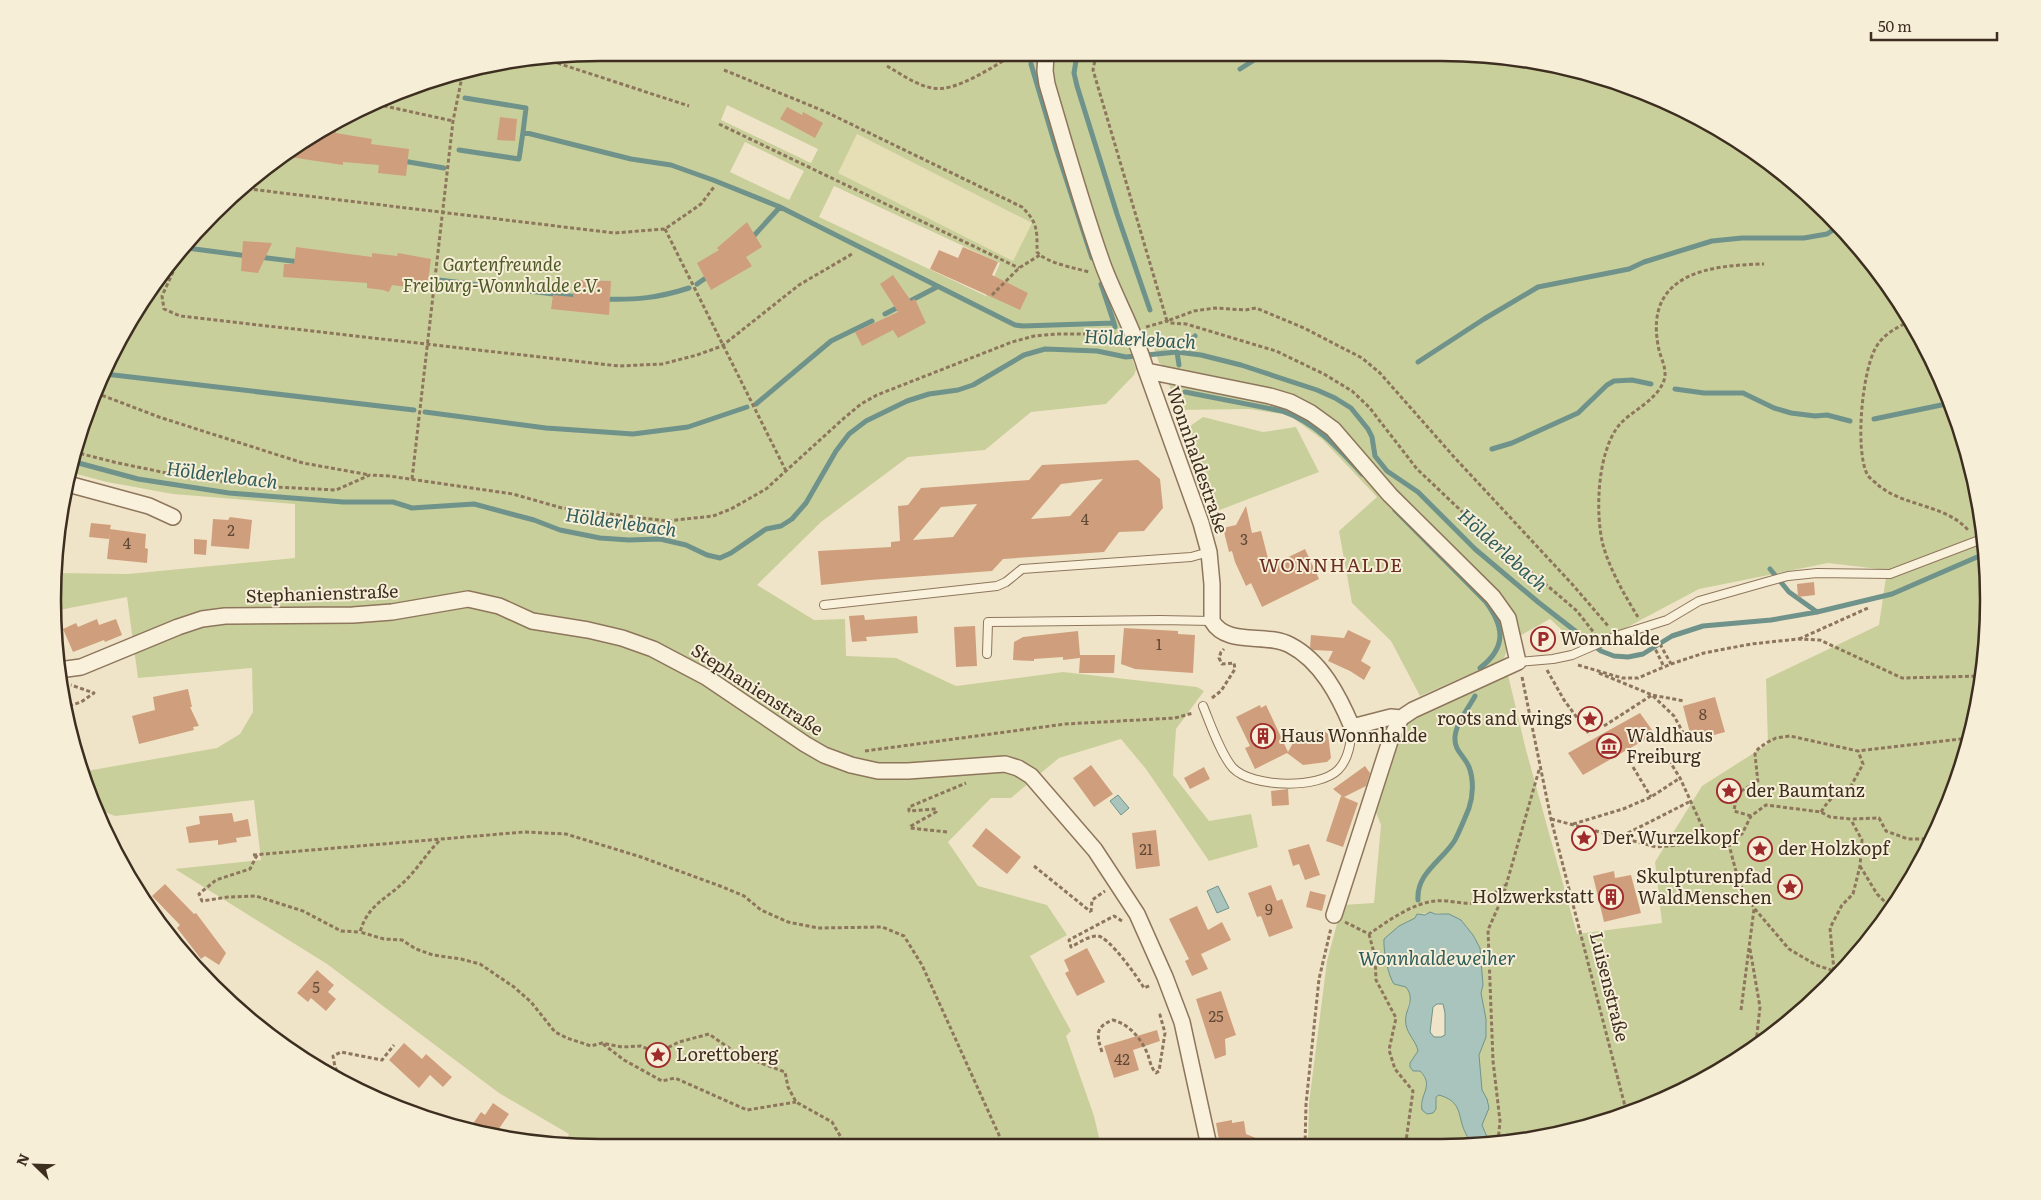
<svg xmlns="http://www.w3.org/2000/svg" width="2041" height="1200" font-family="Literata,serif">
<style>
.farmland{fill:#e6deb5}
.green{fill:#c9cf9b;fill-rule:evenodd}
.water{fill:#a9c4bc;stroke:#6f938a;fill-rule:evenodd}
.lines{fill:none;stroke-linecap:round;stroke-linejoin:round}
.stream{stroke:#6f938a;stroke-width:5}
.building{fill:#cf9f7d;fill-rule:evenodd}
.service-casing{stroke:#8d765c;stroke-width:10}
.minor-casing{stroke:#8d765c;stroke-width:18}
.path{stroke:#8d765c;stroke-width:3;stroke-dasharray:4 2.5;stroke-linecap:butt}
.service{stroke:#faf1dc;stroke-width:8}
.minor{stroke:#faf1dc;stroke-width:15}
.labels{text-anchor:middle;stroke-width:4;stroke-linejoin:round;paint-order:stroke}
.number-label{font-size:15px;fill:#624a37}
.park-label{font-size:18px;font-style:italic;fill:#4d5a26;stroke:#f7eed8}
.street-label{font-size:18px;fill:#3d2e20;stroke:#f7eed8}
.poi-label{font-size:18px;fill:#3d2e20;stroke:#f7eed8;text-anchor:start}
.water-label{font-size:19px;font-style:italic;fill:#2f5d5a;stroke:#f7eed8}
.neighbourhood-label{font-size:19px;letter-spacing:1px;fill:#6b2e1e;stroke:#f7eed8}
.rim{fill:none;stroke:#3d2e20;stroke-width:2.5}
</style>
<rect width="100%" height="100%" fill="#f0e4c8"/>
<path class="farmland" d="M857,134L1032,223L1013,262L837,173Z"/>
<path class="green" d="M1477,54L1617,81L1745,145L1828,213L1896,296L1947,390L1978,493L1988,600L1978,707L1947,809L1896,904L1828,987L1715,1074L1617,1119L1488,1144L1487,1137L1482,1125L1487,1099L1482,1090L1479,1055L1486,1037V1019L1481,993L1483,985L1480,948L1473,935L1461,920L1439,913L1417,914L1415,918L1399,926L1384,954L1394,984L1406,987C1416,1000 1407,1000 1407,1013C1407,1019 1408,1027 1410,1033C1411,1040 1417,1043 1418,1051L1410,1063L1413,1071H1420C1431,1082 1426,1091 1421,1104L1436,1109V1098L1439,1095C1463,1102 1457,1115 1465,1132C1467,1137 1470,1141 1472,1146H1308L1309,1103L1327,961L1342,905L1374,903L1381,825L1375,810L1400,731L1412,714L1508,675L1526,750L1577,934L1662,923L1655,862L1702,786L1768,744L1766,679L1879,625L1887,570L1828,563L1699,589L1605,639L1597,634L1576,643L1550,619L1509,642L1504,659L1420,696L1391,641L1352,603L1339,531L1377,497L1323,440L1289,415L1249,409L1178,410L1162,365L1159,363L1152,341L1129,348L1136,370L1134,375L1106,404L1031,412L985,450L908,457L821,522L757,585L814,620L845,619L846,656L896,658L956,686L1063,672L1197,687L1204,691L1176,729L1173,775L1209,821L1251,814L1258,847L1209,861L1146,769L1121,739L1059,758L1011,798H991L948,842L978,886L1047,905L1067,935L1030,956L1071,1031L1066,1036L1094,1116L1101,1146H564L569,1134L499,1093L327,964L175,869L261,860L254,800L115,816L97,809L81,772L217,748L240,734L253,712L252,668L138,678L127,597L54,611L53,600L56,573L128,574L295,558V504L173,494L107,482L69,472L71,458L109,358L145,296L213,213L267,165L358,109L424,81L528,57ZM727,105L818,149L811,163L721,120ZM857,134L1032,223L1013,261L838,173ZM745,142L804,171L789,200L730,172ZM834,186L1000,263L986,296L819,217Z
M1203,417L1263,432L1296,427L1319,472L1217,511L1186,429Z"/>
<path class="water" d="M1118,795L1129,808L1121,815L1110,801Z
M1218,886L1229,908L1217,913L1207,891Z
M1430,912L1435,914H1449L1461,920L1473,935L1480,948L1483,985L1481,993L1486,1019V1037L1479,1055L1482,1090L1487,1099L1489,1108L1482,1125L1487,1137L1488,1144L1472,1146C1470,1141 1467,1137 1465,1132C1457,1115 1463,1102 1439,1095L1436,1097V1109L1433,1113L1427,1114L1422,1110C1419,1094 1435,1086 1420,1071H1413L1410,1067V1063L1418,1051C1416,1041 1408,1035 1406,1025C1403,1009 1417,1002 1406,987L1394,984C1388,976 1383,949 1384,939L1399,926L1415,918L1417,914L1425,915ZM1437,1004H1443L1445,1013V1035L1441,1037H1434L1430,1032L1433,1007Z"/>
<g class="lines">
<path class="stream" d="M1077,55L1074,73L1077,86L1117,214L1150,310
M1031,64L1056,148L1092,258
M1240,69L1259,57L1268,54
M450,76L458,78
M465,98L526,108L523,132
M459,150L519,159L523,132L631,159L671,165L713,180L780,207L1015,325L1023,326L1114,323L1115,327
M403,161L444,168
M750,240L780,207
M187,248L248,256
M259,257L300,262
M439,280L578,297
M697,284L710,275
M1101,284L1114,323
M604,299C636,300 658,298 689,288
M885,314L937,287
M1418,362L1484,319L1538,287L1629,269L1644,262L1712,241L1742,238H1804L1827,234L1839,226
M1179,365L1177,352L1195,336
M105,374L414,410
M98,387L146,295
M1675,389L1704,393H1743L1774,408L1791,413L1815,416L1827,415L1850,421
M1185,392L1282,411C1316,423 1338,448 1362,474
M756,404L831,341L872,321
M425,412L546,428L633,434L688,427L747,407
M1874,419L1951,403
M1492,449L1512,443L1578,413L1607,385L1614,381L1632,380L1651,384
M71,461L138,479L229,493L343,502H393L412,508L474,504L534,520L560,530L600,538L629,540L660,539L686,545L707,555L720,558L731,553L766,529L781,526L792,519L806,503L836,451L849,434L866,421L907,401L929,394L958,390L973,385L1024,355L1045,349L1097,351L1126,357L1177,352L1201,355L1241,365L1317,390L1335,398L1351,408L1368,429L1372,437L1375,456L1387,471L1418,492L1475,549L1538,602L1601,651L1614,656L1628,657L1643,654L1672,636L1703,626L1771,620L1817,612L1892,594L1984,554
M1395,510L1486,602C1505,628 1506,648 1480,668
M1770,569L1789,592L1817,612
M1418,900C1416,873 1443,860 1455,840C1460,830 1465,818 1469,808C1473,796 1474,780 1469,767C1464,755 1454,751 1455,737C1456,723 1468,709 1475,696"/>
</g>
<path class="building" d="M787,107L802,115L803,112L823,123L815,138L780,119Z
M500,117L517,119L515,141L497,140Z
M327,128L336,130V133L372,139L371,144L409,149L406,176L378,173L379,165L343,162V165L283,156Z
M747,222L762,247L746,257L752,266L711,290L697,263L719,250L717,248Z
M243,241L272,243L258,273L241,271Z
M296,247L372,257V253L397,256L398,253L431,259L427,290L392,285L389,292L383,290L367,288V283L283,277L284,264H294Z
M963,247L998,262L992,275L1028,293L1020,310L930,269L939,250L958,258Z
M893,275L911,301L915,299L926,323L898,338L893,330L862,346L855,332L898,312L880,284Z
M574,280L611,281L609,315L551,309L553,295L573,297Z
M1138,460L1160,479L1163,508L1144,531L1119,532L1104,552L1003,559L992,571L870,580L821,585L818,551L891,547V542L900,541L898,506L908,505L921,488L1029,480L1042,465ZM1103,479L1070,516L1031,519L1061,484ZM977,504L953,537L913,540L941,507Z
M1246,506L1252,533L1261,531L1270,566L1305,549L1319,579L1262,607L1251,583L1246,586L1235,562L1232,551L1229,552L1223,528L1236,525Z
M230,517L252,520L249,549L211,546L213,519L228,520Z
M91,523L111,525L110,529L146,534L145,548L148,549L147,563L107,559L110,532L109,539L89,537Z
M194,539L207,540L206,555L194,554Z
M1814,582L1815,595L1798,597L1797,584Z
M864,615L865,620L917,616L918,633L866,637L867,641L852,642L849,616Z
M97,619L99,625L116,619L122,635L105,642L104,640L73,652L63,629L76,623L78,627Z
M975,626L977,666L956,667L954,627Z
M1124,628L1178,631V634L1195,635L1193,673L1135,669L1121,664Z
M1348,630L1371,641L1361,661L1371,667L1364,680L1350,671L1328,661L1333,651L1313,650L1310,647L1311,635L1344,638Z
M1078,631L1080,655H1115L1114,673H1079L1080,658L1063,660V657L1034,659V661L1013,660L1014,642L1023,637Z
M188,689L192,707H190L199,726L193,727L194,730L139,744L132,716L155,710L153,697Z
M1715,697L1725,732L1692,741L1683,706Z
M1260,705L1261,708L1266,705L1288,752L1299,732L1323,730L1328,734L1331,758L1327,762L1303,765L1287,753L1255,769L1245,748L1250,746L1236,717Z
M1640,713L1655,734L1583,775L1568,753Z
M1091,765L1113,794L1094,807L1073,778Z
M1365,766L1370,773L1366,786L1344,797L1358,803L1343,847L1326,841L1341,796L1343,797L1333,789Z
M1204,767L1210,779L1190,789L1184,778Z
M1288,789L1289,805L1272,806L1271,791Z
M232,813L234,822L248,819L251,836L236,838L237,842L218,845V840L189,843L186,827L200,824L199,816Z
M986,828L1021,857L1007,874L972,846Z
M1156,830L1160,866L1136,869L1132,833Z
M1309,844L1320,875L1305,880L1299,864L1293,866L1288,850Z
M1614,871L1615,878L1631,875L1641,913L1604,922L1593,876Z
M165,884L194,914L196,913L226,953L219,965L205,956L201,959L177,928L180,925L152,896Z
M1271,885L1277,901L1282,899L1293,928L1269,937L1261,916L1257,917L1248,893Z
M1310,891L1326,895L1322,911L1306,907Z
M1197,906L1208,930L1222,922L1231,940L1201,954L1208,969L1192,976L1185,961L1189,959L1169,919Z
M1087,948L1105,982L1077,996L1065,973L1069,971L1064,960Z
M317,970L334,985L328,992L336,999L326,1011L311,998L308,1002L297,993Z
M1221,991L1236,1035L1225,1039L1226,1055L1215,1059L1196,999Z
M1157,1030L1160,1041L1133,1050L1139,1070L1114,1078L1104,1046Z
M404,1043L422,1059L426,1054L452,1077L443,1087L430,1075L419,1088L389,1060Z
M493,1103L509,1114L496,1133L470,1128L481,1112L485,1115Z
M1232,1120V1123L1244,1121L1246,1134L1275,1146H1226L1219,1140L1216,1123Z"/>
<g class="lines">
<defs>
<path id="service" d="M824,605L997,586L1006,582L1022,569L1191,557L1209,552
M987,654L988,622L1160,620L1212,621
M1518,662L1553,659L1572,655L1616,636L1667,620L1699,601L1766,582L1788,576L1817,573L1890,574L1982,539
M1203,706C1210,723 1221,755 1233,768C1252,788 1319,789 1338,770C1349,759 1351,741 1352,727"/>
<path id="minor" d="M1046,55L1045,71L1047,84C1065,145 1082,206 1103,265C1116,300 1135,332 1145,367L1201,523L1209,552L1212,584V621C1227,647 1266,632 1290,645C1321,661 1339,696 1352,727L1391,717L1401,718
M1147,371L1270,396L1290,402L1311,413L1333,429L1390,495L1493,597L1508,618L1518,662L1413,710L1401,718L1391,738L1334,915
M68,484L149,506L173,517
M59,670L81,667L178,627L202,619L225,616L353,615L392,612L468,599L499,606L532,621L588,630L622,638L653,649L706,677L805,744L824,755L851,765L878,771H908L1005,764L1018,768L1031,776L1095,850L1137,914L1165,977L1182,1022L1209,1146"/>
</defs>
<use href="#service" class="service-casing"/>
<use href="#minor" class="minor-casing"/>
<path class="path" d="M1096,55L1093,70L1167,321L1194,311L1215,308L1245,310L1256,308L1304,328L1362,358L1380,373L1455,458L1572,584L1609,627
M539,57L689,106
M887,66C901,74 916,85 932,88C955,93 992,67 1013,55
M724,70L826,112L1022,207C1038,223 1037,230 1037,252C1046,263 1075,268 1089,272
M371,103L453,121
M719,124L1019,268
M241,188L614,233L665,229L701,204L714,187
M665,229L786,471
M184,248L162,296L164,309L180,316L619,366L662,364L697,355L722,346L799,285L852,254
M992,295L1019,268L1040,255
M1910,321C1896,328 1882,335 1875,349C1862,374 1855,449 1867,474C1869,478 1875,482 1878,485C1904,507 1946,504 1969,531
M1146,327L1167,321L1170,323L1186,324L1276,351L1324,374L1352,391L1369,407L1417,469L1474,523L1577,611L1595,634
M96,393L159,417L303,463L370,475
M74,452L118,463L191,478L275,487L336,490L370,475L389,476L513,494L562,508L667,521L713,516L731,509L766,489L843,419L861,404L877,395L1012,342L1034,336L1057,334H1116
M412,479L453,121L463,72
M1638,617C1625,596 1610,570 1603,545C1595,513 1597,451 1620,424C1632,411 1653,402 1662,385C1670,371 1660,359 1658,345C1645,273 1710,265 1764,264
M1650,638L1664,667
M1799,639L1868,608
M1660,644L1671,664
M1578,665L1622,678H1638L1671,664L1704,653L1751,644L1798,639L1820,640L1902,678L1981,676
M1547,670L1564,700L1590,735
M1599,673L1652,695L1684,701
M1522,677L1551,819L1627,1114
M1212,698L1221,691L1235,669L1234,663L1222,664L1219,658L1221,652L1224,649
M63,708L81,702L94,693L71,685
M1604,726L1652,695L1674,716L1686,738
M1662,749L1680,778L1708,839L1728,841L1739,883L1754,908L1789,949L1816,965L1834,971
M865,751L1065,724L1175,718L1193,713
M1633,767L1651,797
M1821,812C1829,799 1837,792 1851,786L1863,764L1858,751
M1751,816L1734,811C1737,791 1740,790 1758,783L1755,754L1758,749L1766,743L1776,738L1790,736L1858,751L1969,738
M1551,819L1656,847L1678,845L1708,839
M1573,824L1623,809L1651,797L1680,778
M947,832L910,828L911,826L936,812V809L909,811V807L966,783
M1622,836L1689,802
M439,841C427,853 418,868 406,880C387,899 368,904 360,932L384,939L402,940L416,949L433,955L461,959L480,964L514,987L531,1002L555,1032L567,1038L591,1046L602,1043L622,1047L641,1046L652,1051L665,1049L679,1042L709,1034L739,1055L785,1072L788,1087L796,1102L832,1122L846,1146
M1728,841L1742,834L1751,816L1766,805L1821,812L1830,817L1851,819L1879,818L1886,831L1908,839H1930L1932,837
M253,855L524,832L566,834L641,857L720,886L744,896L761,910L788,922L818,928L882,927L904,936L922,965L1004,1146
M257,855L250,869L216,880L199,894L202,901L228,897L256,896L303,911L341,931L360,932
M1034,866L1091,912
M1860,866L1877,894L1892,909
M1091,912L1092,900L1105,891
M153,914L154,913
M1122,921L1114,916L1069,940L1071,947C1078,943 1089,936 1097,936C1108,935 1138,978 1144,988L1151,985
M1345,922L1369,934C1388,921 1411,904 1435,901C1449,899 1465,906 1479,902C1488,899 1497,891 1505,885
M1369,934L1375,957L1376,980L1396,1018L1389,1050L1395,1069L1413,1091L1406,1141L1407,1146
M1750,949L1760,1007L1756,1043
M1836,977L1834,971L1830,928L1842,905L1853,894L1860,866L1862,840L1851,820
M1741,1010L1754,909
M603,1044L624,1060L662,1081L675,1078L747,1110L796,1102
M1102,1052C1097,1036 1094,1027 1113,1020C1130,1025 1141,1038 1148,1055C1150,1061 1151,1068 1156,1073L1159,1071L1165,1033L1160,1015L1162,1014
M340,1077L335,1067L333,1056L341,1052L382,1060L394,1045
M1498,1142L1500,1121L1493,1061L1488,930L1503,896L1539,770
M1305,1146L1306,1104L1319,979L1331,928"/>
<use href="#service" class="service"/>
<use href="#minor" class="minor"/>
</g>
<defs>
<symbol id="parking-ring" viewBox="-11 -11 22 22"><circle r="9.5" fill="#f7eed8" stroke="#9e2a2b" stroke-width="1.5"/><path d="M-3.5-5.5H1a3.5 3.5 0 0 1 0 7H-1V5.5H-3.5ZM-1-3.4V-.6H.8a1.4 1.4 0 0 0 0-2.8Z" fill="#9e2a2b"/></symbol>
<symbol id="sight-ring" viewBox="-11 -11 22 22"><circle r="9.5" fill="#f7eed8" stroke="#9e2a2b" stroke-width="1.5"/><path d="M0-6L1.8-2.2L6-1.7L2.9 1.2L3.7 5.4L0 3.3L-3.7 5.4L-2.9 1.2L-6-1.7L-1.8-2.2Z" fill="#9e2a2b"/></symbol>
<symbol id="building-ring" viewBox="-11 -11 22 22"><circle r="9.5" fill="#f7eed8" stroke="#9e2a2b" stroke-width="1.5"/><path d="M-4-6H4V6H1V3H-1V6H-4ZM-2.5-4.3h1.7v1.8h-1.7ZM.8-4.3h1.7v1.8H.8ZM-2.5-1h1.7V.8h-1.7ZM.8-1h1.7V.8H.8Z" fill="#9e2a2b"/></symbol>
<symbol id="museum-ring" viewBox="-11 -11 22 22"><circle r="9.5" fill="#f7eed8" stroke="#9e2a2b" stroke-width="1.5"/><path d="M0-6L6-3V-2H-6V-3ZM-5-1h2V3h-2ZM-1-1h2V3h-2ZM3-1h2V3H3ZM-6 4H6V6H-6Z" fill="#9e2a2b"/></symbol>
</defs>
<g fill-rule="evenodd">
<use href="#parking-ring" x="1529" y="625" width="28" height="28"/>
<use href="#sight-ring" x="1576" y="705" width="28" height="28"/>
<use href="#building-ring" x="1249" y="722" width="28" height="28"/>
<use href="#museum-ring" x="1595" y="732" width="28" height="28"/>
<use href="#sight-ring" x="1715" y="777" width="28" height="28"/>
<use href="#sight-ring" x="1570" y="824" width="28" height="28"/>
<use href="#sight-ring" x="1746" y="835" width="28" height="28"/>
<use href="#sight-ring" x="1776" y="873" width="28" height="28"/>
<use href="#building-ring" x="1597" y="883" width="28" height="28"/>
<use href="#sight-ring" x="644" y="1041" width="28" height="28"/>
</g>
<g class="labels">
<g class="number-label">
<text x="1085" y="525">4</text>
<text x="231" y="536">2</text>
<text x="1244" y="545">3</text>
<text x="127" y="549">4</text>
<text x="1159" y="650">1</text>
<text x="1703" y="720">8</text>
<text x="1146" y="855">21</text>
<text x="1269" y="915">9</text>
<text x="316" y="993">5</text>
<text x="1216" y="1022">25</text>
<text x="1122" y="1065">42</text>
</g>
<g class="park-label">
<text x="502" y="271">Gartenfreunde<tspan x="502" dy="21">Freiburg-Wonnhalde e.V.</tspan></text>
</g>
<g class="street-label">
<text transform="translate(1197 460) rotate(71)" y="6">Wonnhaldestraße</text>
<text transform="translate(322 594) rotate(-2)" y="6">Stephanienstraße</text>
<text transform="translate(757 690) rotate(33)" y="6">Stephanienstraße</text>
<text transform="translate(1609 987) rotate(76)" y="6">Luisenstraße</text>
</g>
<g class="poi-label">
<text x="1560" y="645">Wonnhalde</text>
<text x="1572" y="725" text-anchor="end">roots and wings</text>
<text x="1280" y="742">Haus Wonnhalde</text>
<text x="1626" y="742">Waldhaus<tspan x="1626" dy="21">Freiburg</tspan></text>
<text x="1746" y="797">der Baumtanz</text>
<text x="1602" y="844">Der Wurzelkopf</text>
<text x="1778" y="855">der Holzkopf</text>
<text x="1772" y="883" text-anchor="end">Skulpturenpfad<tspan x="1772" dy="21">WaldMenschen</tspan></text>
<text x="1594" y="903" text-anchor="end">Holzwerkstatt</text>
<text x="676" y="1061">Lorettoberg</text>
</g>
<g class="water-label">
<text transform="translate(1140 339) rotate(3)" y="7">Hölderlebach</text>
<text transform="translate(222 475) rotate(7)" y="7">Hölderlebach</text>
<text transform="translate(621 522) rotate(8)" y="7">Hölderlebach</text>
<text transform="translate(1503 550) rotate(42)" y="7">Hölderlebach</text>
<text x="1437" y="965">Wonnhaldeweiher</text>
</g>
<g class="neighbourhood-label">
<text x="1331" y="572">WONNHALDE</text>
</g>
</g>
<path d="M0 0H2041V1200H0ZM600 61H1441A539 539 0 0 1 1980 600V600A539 539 0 0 1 1441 1139H600A539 539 0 0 1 61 600V600A539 539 0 0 1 600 61Z" fill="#f7eed8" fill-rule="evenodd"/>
<path class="rim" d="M600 61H1441A539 539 0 0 1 1980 600V600A539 539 0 0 1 1441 1139H600A539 539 0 0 1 61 600V600A539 539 0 0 1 600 61Z"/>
<g transform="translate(35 1165) rotate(293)" stroke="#f7eed8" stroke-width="4" paint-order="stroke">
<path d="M0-4L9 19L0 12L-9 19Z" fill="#3d2e20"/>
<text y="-8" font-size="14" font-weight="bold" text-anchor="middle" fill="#3d2e20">N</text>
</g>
<path d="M1871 32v8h126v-8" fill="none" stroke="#3d2e20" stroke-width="2.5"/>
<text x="1878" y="32" font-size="15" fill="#3d2e20" stroke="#f7eed8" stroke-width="4" paint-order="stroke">50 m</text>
</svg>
